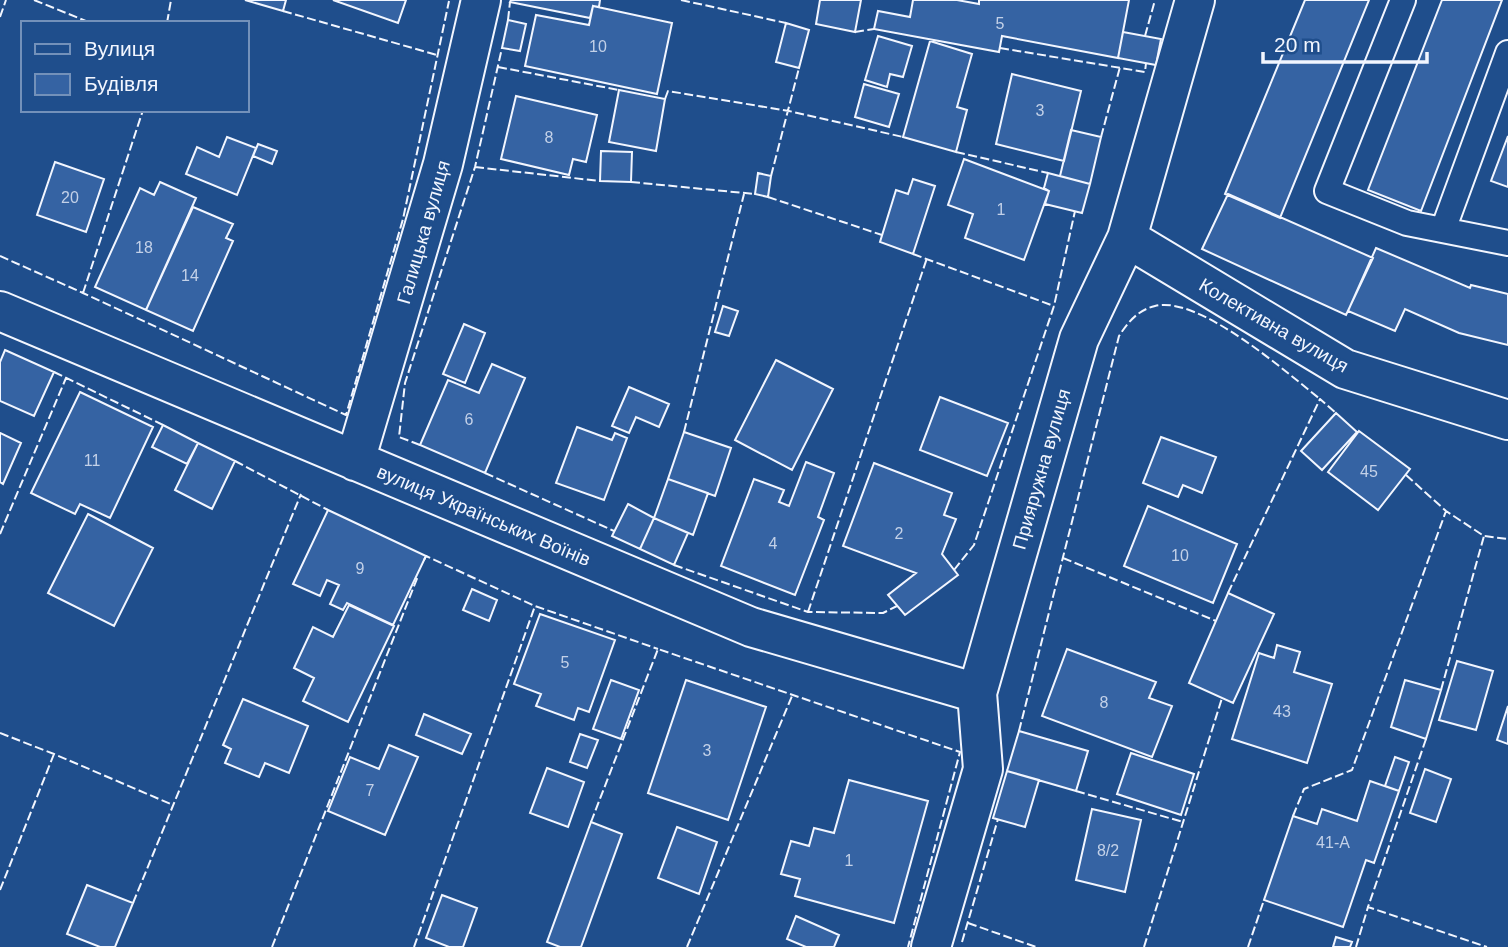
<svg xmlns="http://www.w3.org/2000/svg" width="1508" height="947" font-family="Arial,sans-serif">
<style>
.building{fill:#3563a3;stroke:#f2f6ff;stroke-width:2}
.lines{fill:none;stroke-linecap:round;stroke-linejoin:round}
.service-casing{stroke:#f2f6ff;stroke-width:28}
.minor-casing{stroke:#f2f6ff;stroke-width:42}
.service{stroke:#1f4e8c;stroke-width:24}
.minor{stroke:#1f4e8c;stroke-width:38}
.fence{stroke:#f2f6ff;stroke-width:2;stroke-dasharray:9 3.5;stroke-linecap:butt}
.labels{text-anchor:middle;stroke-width:5;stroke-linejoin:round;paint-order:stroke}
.number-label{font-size:16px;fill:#c3d1e8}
.street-label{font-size:19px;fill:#f2f6ff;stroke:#1f4e8c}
</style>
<rect width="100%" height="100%" fill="#1f4e8c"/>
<path class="building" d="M245,0H286L283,11Z
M333,0H406L398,23Z
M511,0H600L599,7L593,6L590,18L510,2Z
M820,0H861L855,32L816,24Z
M913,0H957L979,4V0H1129L1118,58L1002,36L999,52L874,29L878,11L910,17Z
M1305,0H1369L1280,218L1225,194Z
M1442,0H1502L1421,211L1368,190Z
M593,6L672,23L657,94L525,66L536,15L589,25Z
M508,20L526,24L520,51L502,48Z
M786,23L809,30L799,68L776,62Z
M1123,32L1161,39L1156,65L1118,58Z
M878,36L912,46L903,77L890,74L887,87L865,80Z
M930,41L972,54L957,107L967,110L956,152L903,137Z
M1012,74L1081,91L1064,161L996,144Z
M864,84L899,94L889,127L855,117Z
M619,90L665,99L656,151L609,142Z
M516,96L597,115L586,162L573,159L569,175L501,159Z
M1071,130L1101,137L1090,184L1060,176Z
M1508,136V187L1491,181Z
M227,137L256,148L237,195L186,174L197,147L219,157Z
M258,144L277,151L272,164L253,156Z
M601,151L632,152L631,182L600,181Z
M964,159L1049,191L1024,260L965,238L973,214L948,205Z
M55,162L104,179L86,232L37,215Z
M758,173L771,176L768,197L755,194Z
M1048,173L1090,184L1082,213L1045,204L1049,191L1044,188Z
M913,179L935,186L913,254L880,242L896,190L908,194Z
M160,182L196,198L146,310L95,287L140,188L154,195Z
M1228,194L1373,258L1346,315L1202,249Z
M193,207L233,224L226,238L233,241L193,331L146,310Z
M1376,248L1470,288L1471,285L1508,294V345L1459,333L1405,309L1395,331L1348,311Z
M723,306L738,311L729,336L715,332Z
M464,324L485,333L465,383L443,374Z
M5,350L54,372L34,416L0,401V362Z
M776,360L833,389L792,470L735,440Z
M492,364L525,378L485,473L420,445L448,380L479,393Z
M629,387L669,404L659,427L636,417L629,433L612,426Z
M80,392L153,427L110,518L80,504L75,514L31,493Z
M940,397L1008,423L987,476L920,450Z
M1336,413L1357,432L1322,470L1301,451Z
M163,425L198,443L187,464L152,447Z
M577,427L612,440L615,433L627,438L604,500L556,483Z
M1359,431L1410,469L1378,510L1328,472Z
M684,432L731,448L715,496L668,479Z
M0,433L21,443L3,484L0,482Z
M1161,437L1216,457L1202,493L1183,485L1178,497L1143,483Z
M198,443L235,461L212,509L175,490Z
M806,462L834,473L818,517L824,520L795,595L721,566L754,479L784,490L779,502L789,506Z
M874,463L952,493L944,515L956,519L942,554L958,575L905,615L888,595L916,573L843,546Z
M668,479L708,493L693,535L654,518Z
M628,504L654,518L640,549L612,536Z
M1148,506L1237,544L1213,603L1124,566Z
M328,510L426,556L393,625L347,603L343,610L330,604L339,585L327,580L320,596L293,584Z
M88,514L153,548L114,626L48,593Z
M654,518L688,533L674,565L640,549Z
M472,589L497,600L489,621L463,610Z
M1228,593L1274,614L1233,703L1189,683Z
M349,605L394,626L348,722L303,701L314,678L294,668L313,627L333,637Z
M540,614L615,640L589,712L578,708L574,720L536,706L541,694L514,684Z
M1277,645L1300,652L1294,672L1332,684L1307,763L1232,739L1259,653L1274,658Z
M1067,649L1156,682L1149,698L1172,706L1152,757L1042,716Z
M1457,661L1493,671L1476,730L1439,720Z
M611,680L639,690L621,739L593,729Z
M686,680L766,707L728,820L648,793Z
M1405,680L1441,690L1426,739L1391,727Z
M243,699L308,726L289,773L265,763L259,777L225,763L231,749L223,745Z
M1508,706V744L1497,740Z
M424,714L471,734L462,754L416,735Z
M1019,731L1088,751L1076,791L1007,771Z
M580,734L598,740L587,768L570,762Z
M389,745L418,757L385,835L328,811L350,757L379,769Z
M1131,753L1194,774L1181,815L1117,794Z
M1395,757L1409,762L1399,791L1385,786Z
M547,768L584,782L568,827L530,813Z
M1425,769L1451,779L1436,822L1410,813Z
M1007,771L1039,780L1025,827L993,818Z
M849,780L928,801L894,923L795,896L800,879L781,874L791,841L809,846L814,828L834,833Z
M1370,781L1399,791L1374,863L1366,860L1343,927L1264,900L1293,816L1317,824L1322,809L1357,821Z
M1092,809L1141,820L1125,892L1076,880Z
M591,822L622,834L581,947H560L547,942Z
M677,827L717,842L699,894L658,878Z
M87,885L133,903L115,947H100L67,934Z
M442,895L477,908L463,947H449L426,938Z
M796,916L839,935L834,947H806L787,939Z
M1336,937L1352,942L1350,947H1333Z"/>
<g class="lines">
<defs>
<path id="service" d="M1403,0L1327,191L1407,223L1508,243
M1443,230L1508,53"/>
<path id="minor" d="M1127,238L1345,369L1508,420
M0,311L751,627L977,693
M355,461L443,164L481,0
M931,947L983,769L977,693L1079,339L1127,238L1195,0"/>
</defs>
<use href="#service" class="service-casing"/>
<use href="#minor" class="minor-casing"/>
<use href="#service" class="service"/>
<use href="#minor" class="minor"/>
<path class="fence" d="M34,0L91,23
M681,0L786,23
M283,11L437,55
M0,17L6,0
M508,20L510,2
M167,23L171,0
M855,32L874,29
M1145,36L1155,0
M1000,48L1145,72L1146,63
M498,67L619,90
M665,99L668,91L789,111L903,137
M1101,137L1120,67
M956,152L1048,173
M475,167L600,181
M771,176L799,68
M631,182L755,194
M768,197L882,235
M913,254L1054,306
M0,256L83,293L346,415L403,219L449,1
M83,293L143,110
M54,372L163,425
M684,432L744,194
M420,445L399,437L405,383L475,167L502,48
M235,461L328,510
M485,473L614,531
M1406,475L1446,511L1484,536L1508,539
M0,534L66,378
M1063,558L1216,621
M424,560L426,556L535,606L658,649
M674,565L808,612L883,613L897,606
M954,570L974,545L1054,306L1075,211
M1228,593L1320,399L1336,413
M808,612L927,258
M1441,690L1484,536
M1019,731L1119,336C1128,322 1138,310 1155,306C1199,295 1286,372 1320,399
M0,733L54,754L173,805
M1426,739L1368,907L1487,947
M1076,791L1183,822
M1293,816L1304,789L1352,770L1446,511
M591,822L658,649L960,752L908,947
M0,890L54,754
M133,903L301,494
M968,923L1036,947
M962,942L998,819
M272,947L418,576
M414,947L535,606
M687,947L792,696
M1144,947L1222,698
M1248,947L1264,900
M1356,947L1368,907"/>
</g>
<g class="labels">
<g class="number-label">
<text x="1000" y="29">5</text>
<text x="598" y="52">10</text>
<text x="1040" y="116">3</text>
<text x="549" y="143">8</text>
<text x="70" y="203">20</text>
<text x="1001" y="215">1</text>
<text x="144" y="253">18</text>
<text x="190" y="281">14</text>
<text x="469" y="425">6</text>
<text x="92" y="466">11</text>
<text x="1369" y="477">45</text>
<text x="899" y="539">2</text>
<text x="773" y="549">4</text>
<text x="1180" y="561">10</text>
<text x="360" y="574">9</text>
<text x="565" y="668">5</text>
<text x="1104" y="708">8</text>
<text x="1282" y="717">43</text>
<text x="707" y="756">3</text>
<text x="370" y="796">7</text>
<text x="1333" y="848">41-А</text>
<text x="1108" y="856">8/2</text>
<text x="849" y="866">1</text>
</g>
<g class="street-label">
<text transform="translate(423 232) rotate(-74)" y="7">Галицька вулиця</text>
<text transform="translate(1274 325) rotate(30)" y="7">Колективна вулиця</text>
<text transform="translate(1041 469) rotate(-74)" y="7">Прияружна вулиця</text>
<text transform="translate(484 515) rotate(23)" y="7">вулиця Українських Воїнів</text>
</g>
</g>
<rect x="21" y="21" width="228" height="91" fill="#1f4e8c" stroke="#7391ba" stroke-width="2"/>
<rect x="35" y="44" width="35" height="10" fill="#1f4e8c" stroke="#7391ba" stroke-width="2"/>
<text x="84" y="56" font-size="21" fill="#f2f6ff">Вулиця</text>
<rect x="35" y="74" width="35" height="21" fill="#3563a3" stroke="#7391ba" stroke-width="2"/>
<text x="84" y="91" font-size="21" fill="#f2f6ff">Будівля</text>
<path d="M1263 52v10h164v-10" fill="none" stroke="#f2f6ff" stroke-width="3.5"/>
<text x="1274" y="52" font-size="21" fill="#f2f6ff" stroke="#1f4e8c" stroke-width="5" paint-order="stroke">20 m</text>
</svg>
